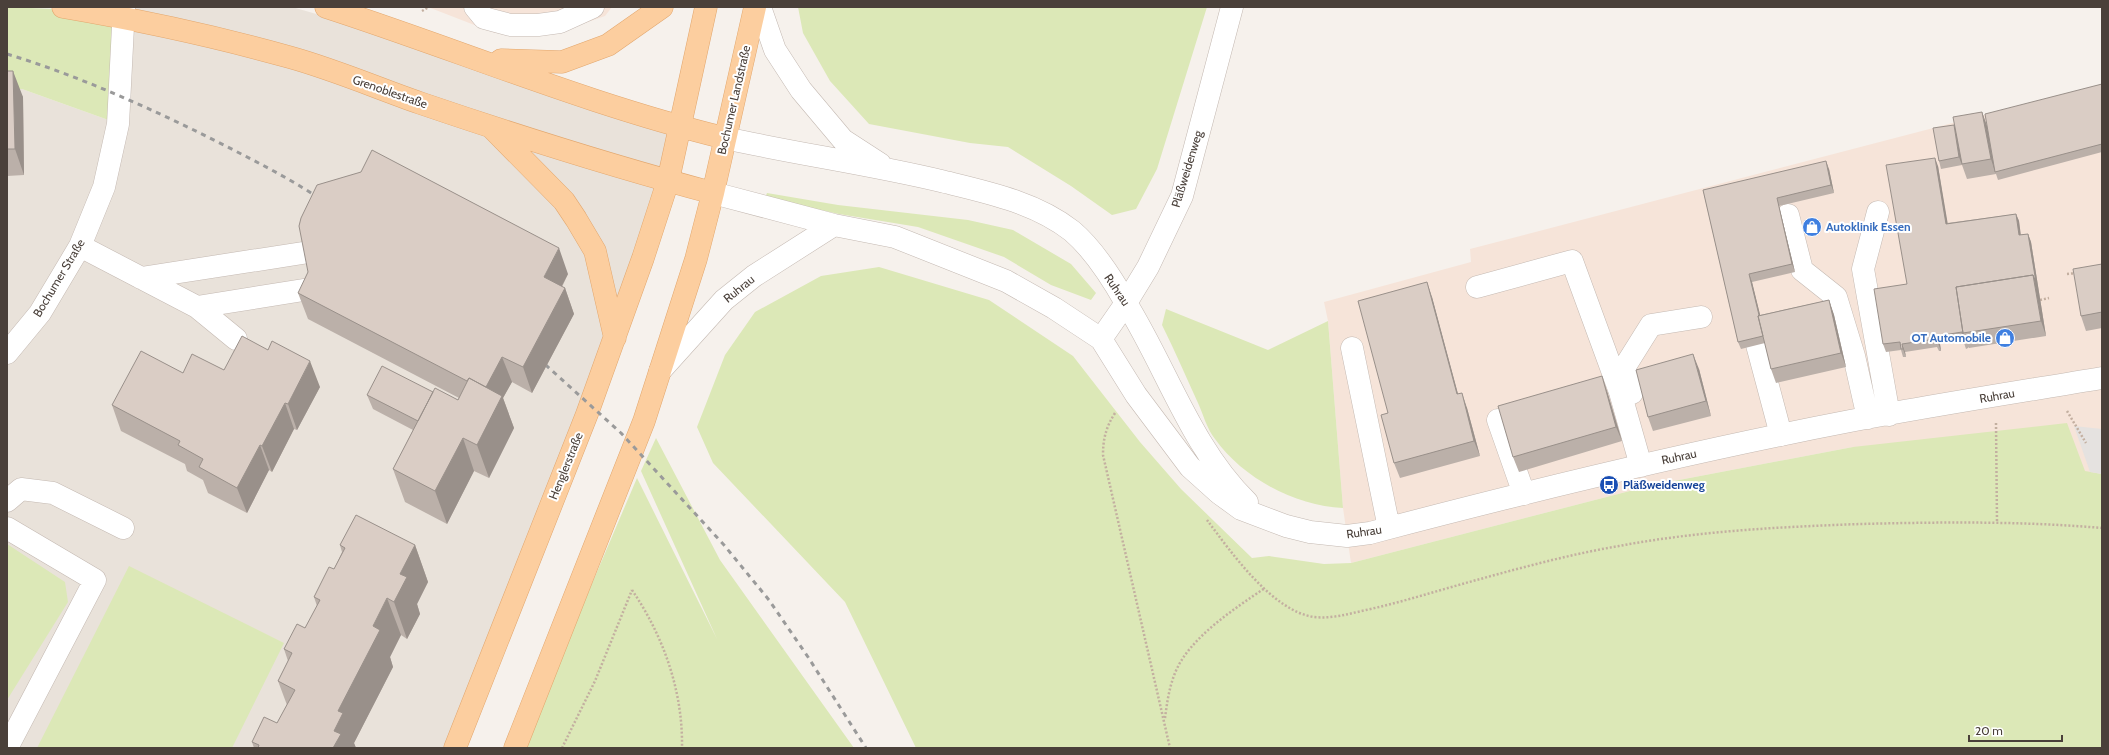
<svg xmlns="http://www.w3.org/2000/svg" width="2109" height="755" font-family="Cabin,sans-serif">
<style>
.residential{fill:#e9e2da}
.commercial{fill:#f6e4d9}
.green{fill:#dce8b7}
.parking{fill:#e5e2e0}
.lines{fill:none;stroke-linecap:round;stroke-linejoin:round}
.minor-casing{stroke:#c4b9b2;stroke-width:23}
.major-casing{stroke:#e2a76e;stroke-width:23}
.path{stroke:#c3afa0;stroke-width:2.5;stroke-dasharray:2 2;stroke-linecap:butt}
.minor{stroke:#fff;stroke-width:22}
.major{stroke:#fcce9f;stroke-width:22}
.rail{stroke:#9a9a9a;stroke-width:3;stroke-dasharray:5 5;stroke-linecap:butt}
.wall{fill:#bbb0a9}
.shaded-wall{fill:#99908a}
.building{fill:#dacdc5;stroke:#99908a}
.labels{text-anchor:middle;stroke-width:4;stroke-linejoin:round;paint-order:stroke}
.street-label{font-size:12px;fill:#4a403a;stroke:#fff}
.shop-label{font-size:12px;font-weight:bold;fill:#366cbe;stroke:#fff;text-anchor:start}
.transit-label{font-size:12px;font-weight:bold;fill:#164399;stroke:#fff;text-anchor:start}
</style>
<rect width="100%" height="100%" fill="#f6f1ec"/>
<path class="residential" d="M125,7H292L424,45L677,129L665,183L451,748H7V90L22,89L114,122Z"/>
<path class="commercial" d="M428,7H612L605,16L562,31L495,33Z
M2102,84V474L1853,447L1653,485L1351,563L1343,508L1328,321L1324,302L1471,262L1470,249Z"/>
<path class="green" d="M7,7L55,9L120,19L114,122L22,89L7,90Z
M798,7H1207L1157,169L1136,209L1112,215L1071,186L1008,147L970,143L869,124L830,81L803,33Z
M767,193L838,205L968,220L1013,230L1071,264L1096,293L1091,300L1051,285L1004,257L918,227L839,214L765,198Z
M879,267L989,300L1073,356L1140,442L1181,489L1252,558L1269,556L1324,564L1351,563L1653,485L1853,447L2067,423L2085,471L2102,474V748H916L845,602L713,463L697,427L725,355L755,312L821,276Z
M1166,309L1268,350L1328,321L1343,508C1295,506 1243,478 1215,439C1207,429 1203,414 1198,403C1186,377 1175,351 1162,325Z
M656,438L720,560L854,748H522L637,478L717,639L641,471Z
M7,544L65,582L68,602L7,700Z
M129,566L284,643L232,748H37Z"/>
<path class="parking" d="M2074,426L2102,429V474L2090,472Z"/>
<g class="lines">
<defs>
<path id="minor" d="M475,7L484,18L510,25H538L560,22L593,7
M760,7L775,50L801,90L843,140L880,164
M725,138C797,154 870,164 941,181C986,192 1035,202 1072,231C1092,248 1113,280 1126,303C1167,369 1191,447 1247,502
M713,193L834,225L895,237L1006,281L1054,308L1101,339L1136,395L1190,467L1219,493L1241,509L1286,526L1310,532L1347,536L1370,533C1529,491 1689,452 1850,421C1934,405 2018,392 2102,378
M1878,212L1863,269L1889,415
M1788,215L1802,270L1836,297L1854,356L1868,418
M80,246L197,307L236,339
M141,278L309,252
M1477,287L1572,261L1620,392L1641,466
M197,307L316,288
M1101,339L1126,303L1148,267L1182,196L1232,7
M1757,345L1781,435
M1352,348L1389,528
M7,353L40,313L80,246L104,187L118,124L124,7
M660,371L724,300L754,276L834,225
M1632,393L1624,368L1651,325L1701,317
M1498,420L1524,494
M7,501L21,489L53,493L123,528
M7,528L95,580L7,748"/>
<path id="major" d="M63,7C139,20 214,36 289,57C333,69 377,88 420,103C517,136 615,167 713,193
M326,7C459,50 589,105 725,138
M501,60L562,62L608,45L662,7
M492,128L564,201L576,219L595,251L615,338
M455,748L587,414L643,258L668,181L706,7
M515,748L644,421L696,259L713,193L755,7"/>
</defs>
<use href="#minor" class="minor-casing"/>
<use href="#major" class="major-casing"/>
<path class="path" d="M422,11L429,7
M2067,274L2077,273
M2040,300L2049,298
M2067,411L2086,443
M1115,413C1106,427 1103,439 1103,455L1170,748
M1996,423L1997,522
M1207,520C1231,552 1272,611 1314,617C1332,619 1348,614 1366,610C1398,603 1430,593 1462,584C1513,570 1566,555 1619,546C1698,531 1779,527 1860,524C1940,522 2022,521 2102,528
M632,590C664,637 683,692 682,748
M1165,718C1167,703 1169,688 1175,673C1189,638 1234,609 1265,588
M562,748L595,681L632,590"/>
<use href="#minor" class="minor"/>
<use href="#major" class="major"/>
<path class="rail" d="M7,54C76,75 143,105 208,137C247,157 286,176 322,200
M538,358L621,433L724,545L769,600L808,657L866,748"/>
</g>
<path class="wall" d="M7,71L23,97L24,175L7,176Z
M2102,84V152L1998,180L1996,174L1967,179L1962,165L1941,169L1939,161L1982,112L1987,126Z
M1938,166L1947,223L2016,214L2019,221L2020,235L2028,234L2031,242L2046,336L1969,348L1968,347V348L1966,349L1963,340L1940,344L1941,351H1939L1937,347L1905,352L1906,357H1903L1901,350L1886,352L1883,344L1907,284Z
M1829,169L1834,193L1779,206L1795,272L1752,282L1760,315L1829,300L1834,315L1846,367L1776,383L1771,369L1765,343L1741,349L1738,342L1703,190Z
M2102,264V328L2086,331L2081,316Z
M568,274L562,287L565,288L574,314L532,393L512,382L503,398L514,428L489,478L474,471L447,524L405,502L393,469L413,430L373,409L367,395L433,392L458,400L459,398L308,319L298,293Z
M1432,297L1458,394L1467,408L1480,456L1400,478L1394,463L1388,413Z
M1699,369L1711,416L1653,431L1648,417Z
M224,370L320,387L297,430L294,429L272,472L269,470L247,513L208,493L203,480L187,471L185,464L121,431L112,405Z
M1607,391L1622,441L1519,472L1513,457Z
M340,545H415L428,582L417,604L420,614L407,639L401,635L390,657L393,667L354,743L356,748H254L252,742L277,723L287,705L278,681L288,661L284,649L305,628L317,606L314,597L334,569L342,552Z"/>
<path class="shaded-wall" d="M13,71L23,97L24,175L15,149Z
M1982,112L1987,126L1995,172L1991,159Z
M1954,125L1957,132L1962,165L1959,157Z
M1935,158L1938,166L1949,231L1946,224Z
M1826,161L1829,169L1834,193L1831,185Z
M1777,198L1779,206L1795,272L1792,264Z
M2016,214L2019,221L2022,243L2019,235Z
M2028,234L2031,242L2046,336L2041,321L2033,275Z
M559,248L568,274L553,303L544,277Z
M1749,274L1752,282L1767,343L1764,335Z
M1427,282L1432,297L1462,409L1457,394Z
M565,288L574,314L532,393L523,367Z
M1829,300L1834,315L1846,367L1841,353Z
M1937,336L1940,344L1941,351L1938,343Z
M1902,344L1905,352L1906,357L1903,349Z
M1693,354L1699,369L1711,416L1706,401Z
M502,357L512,382L503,398L514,428L489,478L477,445L484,390Z
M310,361L320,387L297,430L288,404Z
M1602,376L1607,391L1622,441L1616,427Z
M1462,393L1467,408L1480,456L1474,441Z
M285,403L294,429L272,472L262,446Z
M463,438L474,471L447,524L435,491Z
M260,445L269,470L247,513L237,488Z
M415,545L428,582L417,604L420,614L407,639L394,602L400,574Z
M387,598L401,635L390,657L393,667L354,743L356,748H333L334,731L338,711L373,626Z"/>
<path class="building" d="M7,71H13L15,149H7Z
M2102,84V144L1995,172L1985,114Z
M1982,112L1991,159L1962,164L1953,117Z
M1954,125L1959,157L1939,161L1933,128Z
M372,150L559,248L544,277L565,288L523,367L502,357L486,387L469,378L467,381L298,293L308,272L299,226L301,218L317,185L361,172Z
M1935,158L1946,224L2016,214L2019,235L2028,234L2036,282L2033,275L1956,287L1963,333L1966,341H1964L1962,332L1937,336L1938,343L1936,344L1935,339L1902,344L1903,349H1901L1900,342L1883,344L1874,289L1907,284L1886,165Z
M1826,161L1831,185L1777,198L1792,264L1749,274L1759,315L1758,316L1763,336L1738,342L1703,190Z
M2102,264V312L2081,316L2073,269Z
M2033,275L2041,321L1963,333L1956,287Z
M1427,282L1457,394L1462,393L1474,441L1394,463L1381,415L1388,413L1358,301Z
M1829,300L1841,353L1771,369L1758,316Z
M242,336L268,350L272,341L310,361L288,404L285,403L262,446L260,445L237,488L199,467L203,459L178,445L180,441L112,405L141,351L183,373L192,354L224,370Z
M1693,354L1706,401L1648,417L1636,370Z
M382,366L433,392L418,421L367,395Z
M1602,376L1616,427L1513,457L1498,406Z
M469,378L502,396L477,445L463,438L435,491L393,469L435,388L458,400Z
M356,515L415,545L400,574L407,577L394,602L387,598L373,626L380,630L338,711L343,713L334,731L341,734L333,748H258L259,745L252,742L264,717L277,723L295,690L278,681L292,653L284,649L297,624L305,628L320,600L314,597L329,567L334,569L345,548L340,545Z"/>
<defs>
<symbol id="shop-disc" viewBox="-11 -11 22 22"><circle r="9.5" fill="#3f7fe0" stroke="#fff"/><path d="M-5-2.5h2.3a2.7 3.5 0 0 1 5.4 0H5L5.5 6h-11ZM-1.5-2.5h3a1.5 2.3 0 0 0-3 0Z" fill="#fff"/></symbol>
<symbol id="bus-disc" viewBox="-11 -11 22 22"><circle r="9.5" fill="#1a4fb4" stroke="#fff"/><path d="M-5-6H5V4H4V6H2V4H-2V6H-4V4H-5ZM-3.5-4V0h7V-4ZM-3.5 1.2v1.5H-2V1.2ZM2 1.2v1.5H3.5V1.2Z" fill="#fff"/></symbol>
</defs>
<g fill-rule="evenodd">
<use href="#shop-disc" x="1801" y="216" width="22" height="22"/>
<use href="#shop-disc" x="1994" y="327" width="22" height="22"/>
<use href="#bus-disc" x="1598" y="474" width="22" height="22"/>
</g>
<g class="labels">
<g class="street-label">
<text transform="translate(390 92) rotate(19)" y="4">Grenoblestraße</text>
<text transform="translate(734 100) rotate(-77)" y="4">Bochumer Landstraße</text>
<text transform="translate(1187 169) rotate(-73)" y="4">Pläßweidenweg</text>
<text transform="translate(59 278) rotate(-59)" y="4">Bochumer Straße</text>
<text transform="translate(739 289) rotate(-39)" y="4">Ruhrau</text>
<text transform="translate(1117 290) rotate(56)" y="4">Ruhrau</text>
<text transform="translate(1997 396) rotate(-10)" y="4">Ruhrau</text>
<text transform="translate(1679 457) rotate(-12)" y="4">Ruhrau</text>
<text transform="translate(566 466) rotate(-68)" y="4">Henglerstraße</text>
<text transform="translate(1364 532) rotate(-8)" y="4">Ruhrau</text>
</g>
<g class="shop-label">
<text x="1826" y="231">Autoklinik Essen</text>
<text x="1991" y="342" text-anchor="end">OT Automobile</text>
</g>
<g class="transit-label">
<text x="1623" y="489">Pläßweidenweg</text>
</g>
</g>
<rect width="2109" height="755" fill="none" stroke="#4a403a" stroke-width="16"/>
<path d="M1969 735v6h93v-6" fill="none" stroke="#4a403a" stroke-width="2"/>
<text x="1975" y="735" font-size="12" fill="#4a403a" stroke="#ffffff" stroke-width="3" paint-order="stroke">20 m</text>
</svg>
